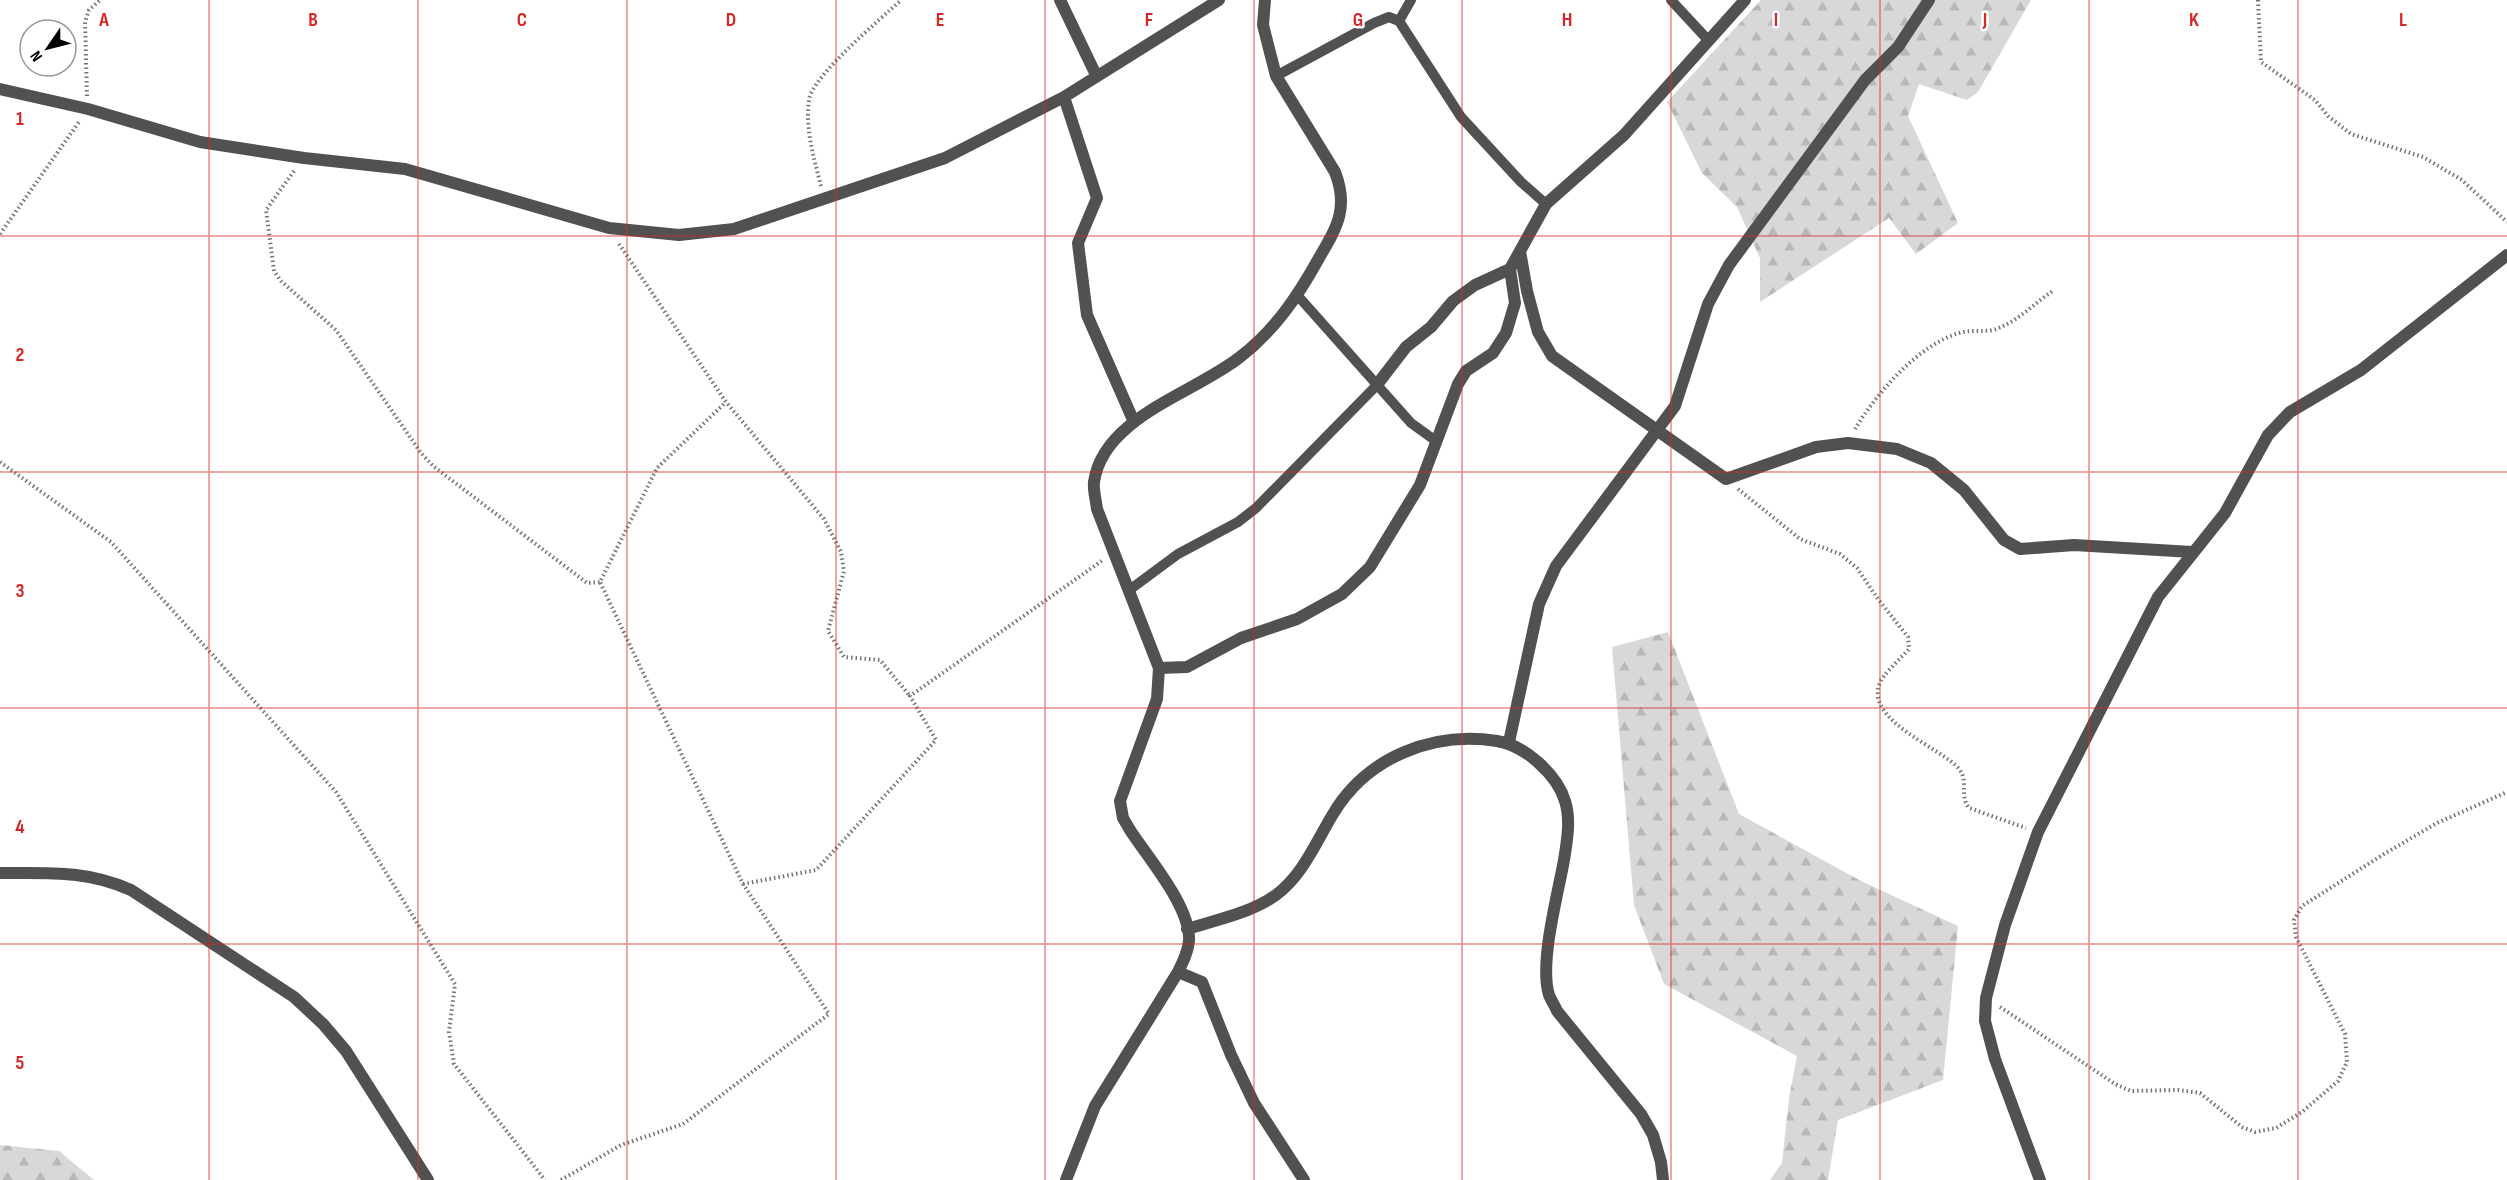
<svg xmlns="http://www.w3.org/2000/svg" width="2507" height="1180" font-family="'Sofia Sans Condensed',sans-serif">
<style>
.forest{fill:url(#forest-firs)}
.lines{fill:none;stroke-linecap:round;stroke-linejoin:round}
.path{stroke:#737373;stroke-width:4;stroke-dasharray:1.5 3;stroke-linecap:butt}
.service{stroke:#515151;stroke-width:10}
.minor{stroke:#515151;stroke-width:12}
.tertiary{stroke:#515151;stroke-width:12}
.grid{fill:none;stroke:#d62828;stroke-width:1.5;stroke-opacity:0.55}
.grid-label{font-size:20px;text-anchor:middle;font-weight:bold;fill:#d62828;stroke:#fff;stroke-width:5;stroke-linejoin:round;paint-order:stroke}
</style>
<defs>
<pattern id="forest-firs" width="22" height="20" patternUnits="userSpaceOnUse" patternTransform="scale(1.5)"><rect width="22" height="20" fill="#d8d8d8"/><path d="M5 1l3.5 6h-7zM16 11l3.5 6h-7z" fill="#b8b8b8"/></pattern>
</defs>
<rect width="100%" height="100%" fill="#fff"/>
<path class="forest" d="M1761,0H2031L1978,92L1967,100L1919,84L1908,116L1958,223L1916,254L1889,218L1760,302V258L1737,207L1702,173L1667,102Z
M1668,632L1739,814L1861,881L1958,926L1943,1080L1838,1120L1828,1180H1770L1782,1163L1789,1098L1797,1056L1664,984L1634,905L1612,647Z
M0,1145L59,1151L94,1180H0Z"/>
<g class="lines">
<path class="path" d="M2258,0L2261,62L2315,100L2328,116L2351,134L2423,157L2462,180L2507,222
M87,96L85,22L89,10L100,0
M294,171L266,210L274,271L281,281L336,330L421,453L433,466L587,583L600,582
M821,186C814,158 805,130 809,100C812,76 881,19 901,0
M0,234L79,122
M619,244L726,402L824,519L841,552L844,571L828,631L844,657L880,660L910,696
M1855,429C1877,393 1918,345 1959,333C1971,329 1985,333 1996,329C2017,322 2036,302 2054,290
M0,462L111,542L336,792L455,984L449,1032L454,1064L545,1180
M1738,489L1800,539L1840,554L1857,568L1878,599L1908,637L1909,649C1901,658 1882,675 1879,685C1867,722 1942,748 1959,769C1969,781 1959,795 1969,808L2026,828
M743,884L816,870L936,740L910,696L1103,560
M2000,1007L2115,1084L2131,1091L2179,1090L2200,1093L2242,1127L2255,1132L2276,1128L2302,1112L2338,1081L2347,1062L2345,1034L2296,937L2294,920L2302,906L2384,854L2437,823L2507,792
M561,1180L621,1145L683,1124L829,1014L743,884L600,582L657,468L726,402"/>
<path class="service" d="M1671,0L1708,40
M1399,21L1411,0
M1276,76L1374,23L1389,17L1399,21L1461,117L1521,182L1546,204
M1298,296L1411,423L1436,441
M1128,591L1178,554L1238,522L1256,508L1376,386"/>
<path class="minor" d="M1060,0L1096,75
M1745,0L1624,135L1546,204L1520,251L1527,291L1538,332L1552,356L1726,479L1816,447L1848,443L1897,449L1931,463L1964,490L2004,540L2020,549L2074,545L2192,552
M0,89L88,109L200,142L304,158L405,169L609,228L679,235L734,229L945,158L1064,97L1219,0
M1064,97L1097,198L1078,243L1087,315L1134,422
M1376,386L1406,347L1431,327L1453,301L1475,285L1510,269
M1159,668L1187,667L1241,638L1297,619L1342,594L1370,567L1420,485L1458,384L1466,371L1493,353L1506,333L1515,303L1510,269L1520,251
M1509,742L1539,604L1556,566L1675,406L1708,304L1729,265L1865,80L1898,47L1929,0
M2040,1180L1995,1059L1985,1021L1986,998L2005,925L2038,832L2158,597L2225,513L2268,435L2290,412L2361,370L2507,255"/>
<path class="tertiary" d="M0,873C47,873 87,870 131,890L294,997L323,1024L346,1051L428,1180
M1187,929C1216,920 1251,913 1276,895C1303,875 1316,842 1333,814C1367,757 1433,731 1497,741C1524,745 1557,774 1565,801C1571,820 1567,841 1564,860C1558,894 1539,963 1549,995C1551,1000 1555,1006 1557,1011L1641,1114L1653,1135L1661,1162L1663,1180
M1178,972L1202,982L1231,1055L1254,1103L1304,1180
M1066,1180L1095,1106L1178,972C1183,962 1188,952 1189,941C1191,907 1148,858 1130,830L1123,818L1120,801L1157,699L1159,668L1097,509C1096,500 1093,490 1094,482C1103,417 1195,393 1240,357C1275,330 1298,296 1319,258C1337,227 1349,208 1335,172L1276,76L1263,25L1265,0"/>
</g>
<path class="grid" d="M209,0V1180M418,0V1180M627,0V1180M836,0V1180M1045,0V1180M1254,0V1180M1462,0V1180M1671,0V1180M1880,0V1180M2089,0V1180M2298,0V1180M0,236H2507M0,472H2507M0,708H2507M0,944H2507"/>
<g class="grid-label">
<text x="104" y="26">A</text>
<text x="313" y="26">B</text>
<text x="522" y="26">C</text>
<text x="731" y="26">D</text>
<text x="940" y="26">E</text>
<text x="1149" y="26">F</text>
<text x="1358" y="26">G</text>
<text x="1567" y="26">H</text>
<text x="1776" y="26">I</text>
<text x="1985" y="26">J</text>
<text x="2194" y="26">K</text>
<text x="2403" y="26">L</text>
<text x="20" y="125">1</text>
<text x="20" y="361">2</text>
<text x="20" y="597">3</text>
<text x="20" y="833">4</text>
<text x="20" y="1069">5</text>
</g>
<g transform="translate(48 48) rotate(235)"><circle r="28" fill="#ffffff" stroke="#999999" stroke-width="1.5"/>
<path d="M0-4.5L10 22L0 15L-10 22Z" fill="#000000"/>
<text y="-9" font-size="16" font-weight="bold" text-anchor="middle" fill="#000000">N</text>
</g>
</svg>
